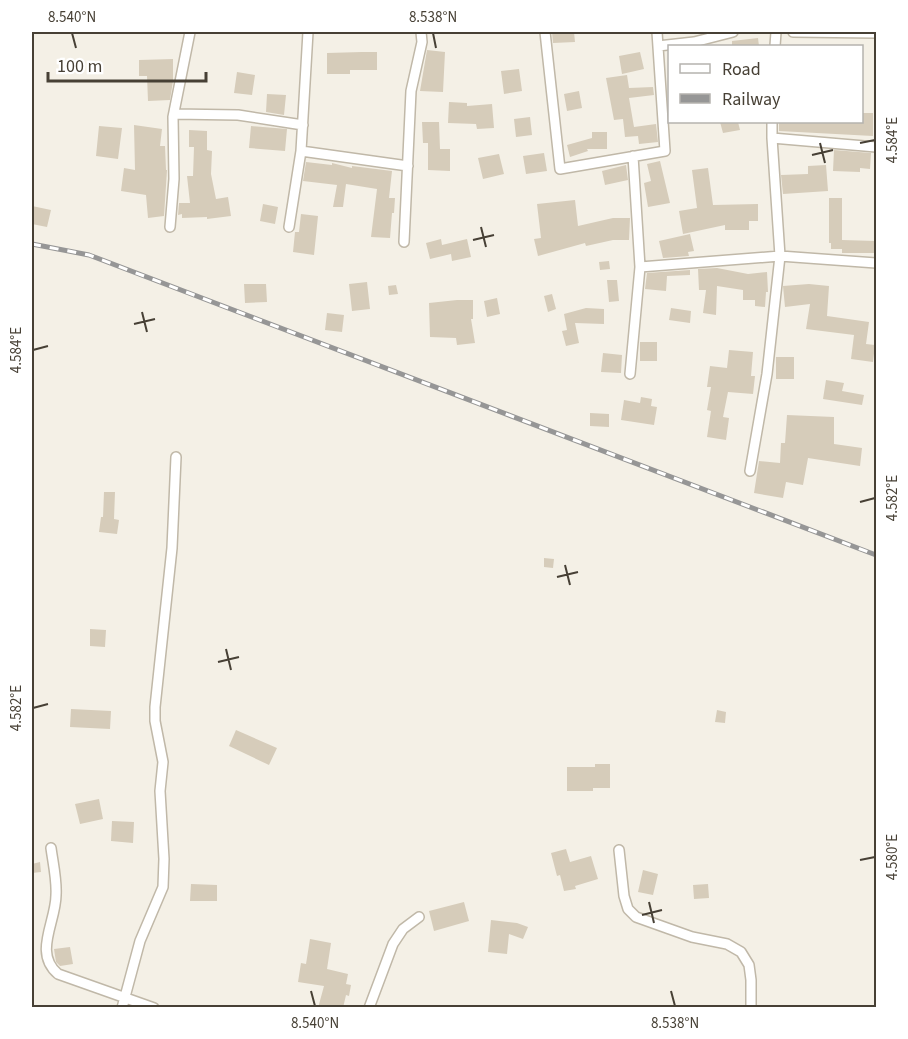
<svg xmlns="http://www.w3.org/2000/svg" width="908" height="1039" font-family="'Source Sans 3',sans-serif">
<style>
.building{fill:#d6ccba}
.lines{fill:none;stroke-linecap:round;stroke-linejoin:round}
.minor-casing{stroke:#c0b8a8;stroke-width:12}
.minor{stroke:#fff;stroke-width:9}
.rail-casing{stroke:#969696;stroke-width:5}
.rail{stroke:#fff;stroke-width:3;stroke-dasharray:9;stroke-linecap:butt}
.ticks{fill:none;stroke:#474035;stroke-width:2}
.neatline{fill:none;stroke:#474035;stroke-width:2}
.ticks-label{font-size:15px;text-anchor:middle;fill:#474035}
</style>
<rect width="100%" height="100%" fill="#f4f0e6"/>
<path class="building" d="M552,32H574L575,42L553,43Z
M758,38L759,46H732V41Z
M427,50L445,52L443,92L420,91Z
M362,52H377V70H350V74H327V53Z
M640,52L644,69L622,74L619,56Z
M173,59V81L170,100L148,101L147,76H139V60Z
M519,69L522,91L504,94L501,71Z
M237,72L255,75L252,95L234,93Z
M627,75L629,88L653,87L654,95L629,98L634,127L656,124L658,142L639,144L638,136L625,137L623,119L614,120L606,78Z
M579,91L582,108L567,111L564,94Z
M267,94L286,95L284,115L266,112Z
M449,102L467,103V106L492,104L494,128L477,129L476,124L448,123Z
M861,113H873V136L779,131V122H861Z
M530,117L532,135L516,137L514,119Z
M422,122H439L440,149H450V171L428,170V143H423Z
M720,122H738L740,130L723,133Z
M134,125L162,129L160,146H165L166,170H167L164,216L148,218L146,195L121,191L124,168L135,170Z
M99,126L122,128L118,159L96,156Z
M251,126L287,129L285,151L249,148Z
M189,130L207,131V150L212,151L211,174L216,199L228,197L231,216L207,219V217L182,218V214L178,215L179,203H190L187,176H193L194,147H189Z
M592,132H607V149H587L588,151L570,157L567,145L592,138Z
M834,150L871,153L870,169L860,168V172L833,171Z
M544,153L547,171L526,174L523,156Z
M499,154L504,174L483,179L478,158Z
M660,161L670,203L648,207L644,183L651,181L647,164Z
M306,162L332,165V163L352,168V166L392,171L389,198H395L394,213H392L390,238L371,237L377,189L346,184L343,207H333L337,185L303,181Z
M626,165L628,180L605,185L602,171Z
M826,165L828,191L783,194L781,175L808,174V166Z
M708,168L713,205L758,204V221H749V230H725V225L683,234L679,211L697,208L692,170Z
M829,198H842V240L876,241V253H842V249H831V243H829Z
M575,200L578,226L613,218H630L629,240H613L586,246L585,243L538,256L534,239L541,238L537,204Z
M263,204L278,207L275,224L260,221Z
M32,206L51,210L47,227L32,224Z
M301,214L318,216L314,255L293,252L295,232H299Z
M690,234L694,251L688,252L689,256L663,258L659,241Z
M441,239L442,245L467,239L471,257L452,261L451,254L430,259L426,243Z
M609,261L610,269L600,270L599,262Z
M717,268L748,274L767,272L768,292H766L765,307L755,306V300H743V290L717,286L716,315L703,313L706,290H699L698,269Z
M690,270V275L667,276L666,291L645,289L647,273Z
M607,280H617L619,301L609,302Z
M367,282L370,309L352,311L349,284Z
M244,284H266L267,302L245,303Z
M809,284L829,286L827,316L869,322L866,344L875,345L873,362L851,359L854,335L806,329L810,304L785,307L783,286Z
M396,285L398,294L389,295L388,286Z
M552,294L556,309L548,312L544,296Z
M497,298L500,314L487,317L484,301Z
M457,300H473V319H471L475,343L457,345L456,338L430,337L429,303Z
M586,308L604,309V324L575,323L579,343L566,346L562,331L567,330L564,314Z
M671,308L691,311L690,323L669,320Z
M327,313L344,315L342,332L325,330Z
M640,342H657V361H640Z
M729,350L753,352L751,376H755L753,394L728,392L723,417L729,418L726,440L707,437L711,411L707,410L711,387H707L710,366L727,368Z
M603,353L622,355L621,373L601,372Z
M776,357H794V379H776Z
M826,380L844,383L842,391L864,395L862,405L823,399Z
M641,397L652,399L651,406L657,407L654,425L621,420L624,400L640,403Z
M590,413L609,414V427L590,426Z
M787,415L834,417V444L862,448L860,466L808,458L803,485L786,482L783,498L754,493L759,461L780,463L781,443H785Z
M104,492H115L114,519L119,520L117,534L99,532L101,517H103Z
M544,558L554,559L553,568L544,567Z
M90,629L106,630L105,647L90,646Z
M71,709L111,711L110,729L70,727Z
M717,710L726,712L725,723L715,722Z
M236,730L277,748L269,765L229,746Z
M595,764H610V788H593V791H567V767H595Z
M99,799L103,819L80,824L75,804Z
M112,821L134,822L133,843L111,841Z
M566,849L570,862L591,856L598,879L575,886L576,889L564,891L560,875L557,876L551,853Z
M40,862L41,872L32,873V864Z
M643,870L658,874L653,895L638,892Z
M191,884L217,885V901H190Z
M708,884L709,898L694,899L693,885Z
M464,902L469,921L434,931L429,911Z
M491,920L517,923L528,927L523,939L509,934L507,954L488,952Z
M310,939L331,943L327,969L348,974L346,984L351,985L349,996L346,995L343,1008H318L324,986L298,982L301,963L306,964Z
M70,947L73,964L60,966L56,962L54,949Z"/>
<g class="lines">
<defs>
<path id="minor" d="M545,32L560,169L665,151L657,32
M793,32L876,33
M658,46L694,42L733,32
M775,46L776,32
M174,114L238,115L303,125
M772,138L876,147
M301,151L408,166
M170,227L174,179L173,117L190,32
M289,227L301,151L308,32
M404,242L411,91L422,42L421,32
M640,267L780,256L772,138V122
M630,374L640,267L633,156
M750,471L767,374L780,256L876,263
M51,848C53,863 57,880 56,895C56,922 33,953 58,974L154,1008
M619,850L624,896L628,909L636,917L692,937L727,944L741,952L749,965L751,980V1008
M122,1008L140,941L163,887L164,859L160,791L163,762L155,721V707L172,548L176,457
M369,1008L393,944L403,929L419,917"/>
</defs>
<use href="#minor" class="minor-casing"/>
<use href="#minor" class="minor"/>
<defs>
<path id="rail" d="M32,244L89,255L876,555"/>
</defs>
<use href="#rail" class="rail-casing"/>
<use href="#rail" class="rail"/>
</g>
<path class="ticks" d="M72,33L76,48M433,33L436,48M820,143L825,163M860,143L875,140M812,155L833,150M481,227L486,247M473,240L494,235M142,312L147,332M134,324L155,319M33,350L48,346M860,502L875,498M565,565L570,585M557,577L578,572M226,649L231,670M218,662L239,657M33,708L48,704M860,860L875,857M649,902L654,923M642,915L662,910M311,991L315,1006M671,991L675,1006"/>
<rect width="908" height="1039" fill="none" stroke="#ffffff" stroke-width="66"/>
<rect x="668" y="45" width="195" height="78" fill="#ffffff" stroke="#b5b3ae" stroke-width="1.5"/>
<rect x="680" y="64" width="30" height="9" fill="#ffffff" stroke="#b5b3ae" stroke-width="1.5"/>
<text x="722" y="75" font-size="18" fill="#474035">Road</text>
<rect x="680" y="94" width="30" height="9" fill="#969696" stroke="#b5b3ae" stroke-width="1.5"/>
<text x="722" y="105" font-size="18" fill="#474035">Railway</text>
<path d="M48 72v9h158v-9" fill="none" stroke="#474035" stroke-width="3"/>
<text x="57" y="72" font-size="18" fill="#474035" stroke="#ffffff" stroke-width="4.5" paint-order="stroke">100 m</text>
<rect x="33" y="33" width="842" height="973" class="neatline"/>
<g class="ticks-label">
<text x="72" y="22">8.540°N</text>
<text x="433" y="22">8.538°N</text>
<text transform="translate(892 140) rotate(-90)" y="5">4.584°E</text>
<text transform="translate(16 350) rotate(-90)" y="5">4.584°E</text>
<text transform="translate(892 498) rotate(-90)" y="5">4.582°E</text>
<text transform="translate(16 708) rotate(-90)" y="5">4.582°E</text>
<text transform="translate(892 857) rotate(-90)" y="5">4.580°E</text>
<text x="315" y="1028">8.540°N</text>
<text x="675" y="1028">8.538°N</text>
</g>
</svg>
